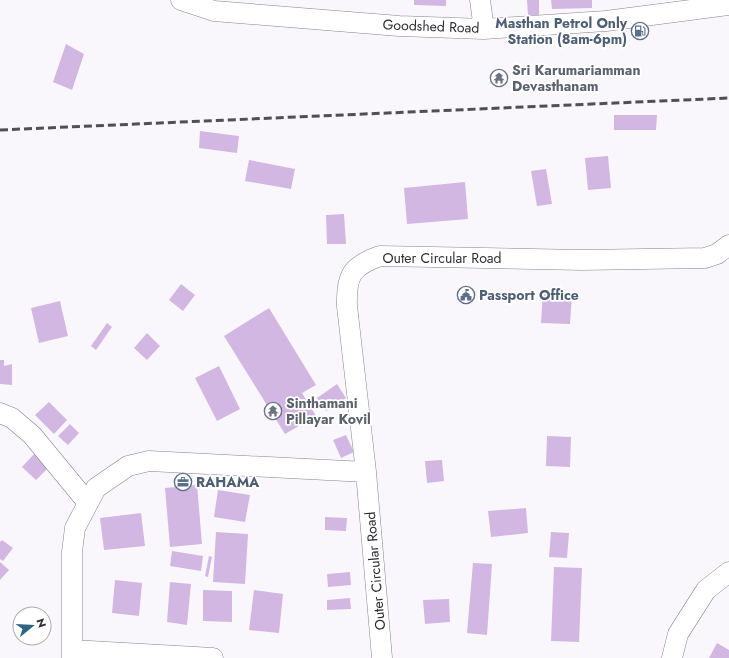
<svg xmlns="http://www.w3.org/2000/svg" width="729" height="658" font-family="Jost,sans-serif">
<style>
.building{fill:#d3b7e3}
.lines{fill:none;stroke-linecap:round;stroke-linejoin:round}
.minor-casing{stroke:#888094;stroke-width:21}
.minor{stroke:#fff;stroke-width:20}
.rail{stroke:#514e56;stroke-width:3;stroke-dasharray:8 4;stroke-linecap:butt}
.labels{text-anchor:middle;stroke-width:3.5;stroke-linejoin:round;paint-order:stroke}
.service-label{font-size:14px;font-weight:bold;fill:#4e5e75;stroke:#fff;text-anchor:start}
.street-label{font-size:14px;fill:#2e2b33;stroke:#fff}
.worship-label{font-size:14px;font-weight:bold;fill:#5b616d;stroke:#fff;text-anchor:start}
</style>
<rect width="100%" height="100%" fill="#f9f7fc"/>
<path class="building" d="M414,0H446V6L414,5Z
M527,0H539V15H528Z
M551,0H592V8L552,9Z
M66,44L84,54L72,90L53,82Z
M614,115H657L656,130H614Z
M200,131L239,136L237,153L199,148Z
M608,156L611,188L588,190L585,158Z
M249,160L295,169L291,189L245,181Z
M546,169L552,204L537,206L531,171Z
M465,182L468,219L407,224L404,188Z
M344,214L346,244H327L326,215Z
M181,284L195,295L183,311L169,300Z
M543,291L572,293L570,324L541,323Z
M60,301L68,336L39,343L31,308Z
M269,308L316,385L302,393L316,416L285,434L224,336Z
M107,323L112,327L96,350L91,346Z
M147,333L160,346L147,360L134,348Z
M0,360H4V366L12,364V385L0,384Z
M219,366L240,409L217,421L195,378Z
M337,384L346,398L326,411L317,398Z
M49,402L67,420L54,434L35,415Z
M70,424L79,433L68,445L58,436Z
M346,435L354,452L341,458L333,440Z
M547,436L571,437L570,467L546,466Z
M35,453L49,467L36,480L22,467Z
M442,460L444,481L427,483L425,461Z
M197,485L202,544L170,547L165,488Z
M218,490L250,495L245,522L214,517Z
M526,508L528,533L491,537L488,511Z
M141,513L145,546L104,550L100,518Z
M325,517L347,518L346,531L325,530Z
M216,532L248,534L245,584L213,582Z
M551,532L569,533L567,558L549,557Z
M2,540L13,548L3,561L0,559V542Z
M172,551L203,556L201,571L170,566Z
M209,556L212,557L208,577L205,576Z
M0,562L9,570L0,580Z
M473,563L492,564L487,635L467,633Z
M554,567L582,568L579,642L551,641Z
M350,572L351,585L328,587L327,574Z
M115,580L142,583L139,616L112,613Z
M170,582L191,584L187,625L167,622Z
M203,590L232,591V622L203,621Z
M254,590L283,594L279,633L249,630Z
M350,598L351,609L327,610V600Z
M449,599L450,622L425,624L423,600Z
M717,643L729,650V658H709Z"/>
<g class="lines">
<defs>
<path id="minor" d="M181,0L214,11L399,26L484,29L606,21L729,5
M480,0L484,29
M0,413L12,418L32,435L88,503
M72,650L213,658
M72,658V552L75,528L96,488L128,466L149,461L366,472
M382,658L366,472L347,306C346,276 351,266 380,256L582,260L705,258L717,254L729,245
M672,658L678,634L706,590L729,572"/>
</defs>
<use href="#minor" class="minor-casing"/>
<use href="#minor" class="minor"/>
<path class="rail" d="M0,130L729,98"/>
</g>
<defs>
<symbol id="fuel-ring" viewBox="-11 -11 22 22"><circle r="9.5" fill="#fff" stroke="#5c6f8a" stroke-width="1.5"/><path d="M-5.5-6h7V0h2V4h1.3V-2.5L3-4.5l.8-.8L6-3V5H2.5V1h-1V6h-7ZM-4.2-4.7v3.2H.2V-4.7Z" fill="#5c6f8a"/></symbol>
<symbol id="temple-ring" viewBox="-11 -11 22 22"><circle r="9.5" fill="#fff" stroke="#6b7280" stroke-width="1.5"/><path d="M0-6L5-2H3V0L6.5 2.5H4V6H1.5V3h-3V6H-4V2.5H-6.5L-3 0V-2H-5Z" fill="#6b7280"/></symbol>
<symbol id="civic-ring" viewBox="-11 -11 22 22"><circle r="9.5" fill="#fff" stroke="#5c6f8a" stroke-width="1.5"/><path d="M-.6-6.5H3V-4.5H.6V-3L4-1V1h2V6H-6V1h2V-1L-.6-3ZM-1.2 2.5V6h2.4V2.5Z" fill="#5c6f8a"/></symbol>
<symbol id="office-ring" viewBox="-11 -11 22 22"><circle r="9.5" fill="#fff" stroke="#5c6f8a" stroke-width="1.5"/><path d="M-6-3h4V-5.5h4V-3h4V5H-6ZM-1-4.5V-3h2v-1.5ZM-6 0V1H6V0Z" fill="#5c6f8a"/></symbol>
</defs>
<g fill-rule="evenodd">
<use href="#fuel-ring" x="630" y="21" width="20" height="20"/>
<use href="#temple-ring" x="489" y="68" width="20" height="20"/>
<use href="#civic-ring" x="456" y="285" width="20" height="20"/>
<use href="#temple-ring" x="263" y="401" width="20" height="20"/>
<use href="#office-ring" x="173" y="472" width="20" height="20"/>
</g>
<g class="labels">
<g class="service-label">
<text x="627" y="28" text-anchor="end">Masthan Petrol Only<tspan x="627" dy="16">Station (8am-6pm)</tspan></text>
<text x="479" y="300">Passport Office</text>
<text x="196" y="487">RAHAMA</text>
</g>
<g class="street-label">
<text transform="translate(431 26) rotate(2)" y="5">Goodshed Road</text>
<text x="442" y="263">Outer Circular Road</text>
<text transform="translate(375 571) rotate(-95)" y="5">Outer Circular Road</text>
</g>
<g class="worship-label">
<text x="512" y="75">Sri Karumariamman<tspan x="512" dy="16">Devasthanam</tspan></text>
<text x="286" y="408">Sinthamani<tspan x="286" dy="16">Pillayar Kovil</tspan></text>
</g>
</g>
<g transform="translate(32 626) rotate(72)"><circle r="19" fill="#ffffff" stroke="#abaaad"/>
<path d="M0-3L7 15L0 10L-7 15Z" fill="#2c657f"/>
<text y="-6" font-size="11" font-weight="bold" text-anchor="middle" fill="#2e2b33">N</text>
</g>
</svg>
